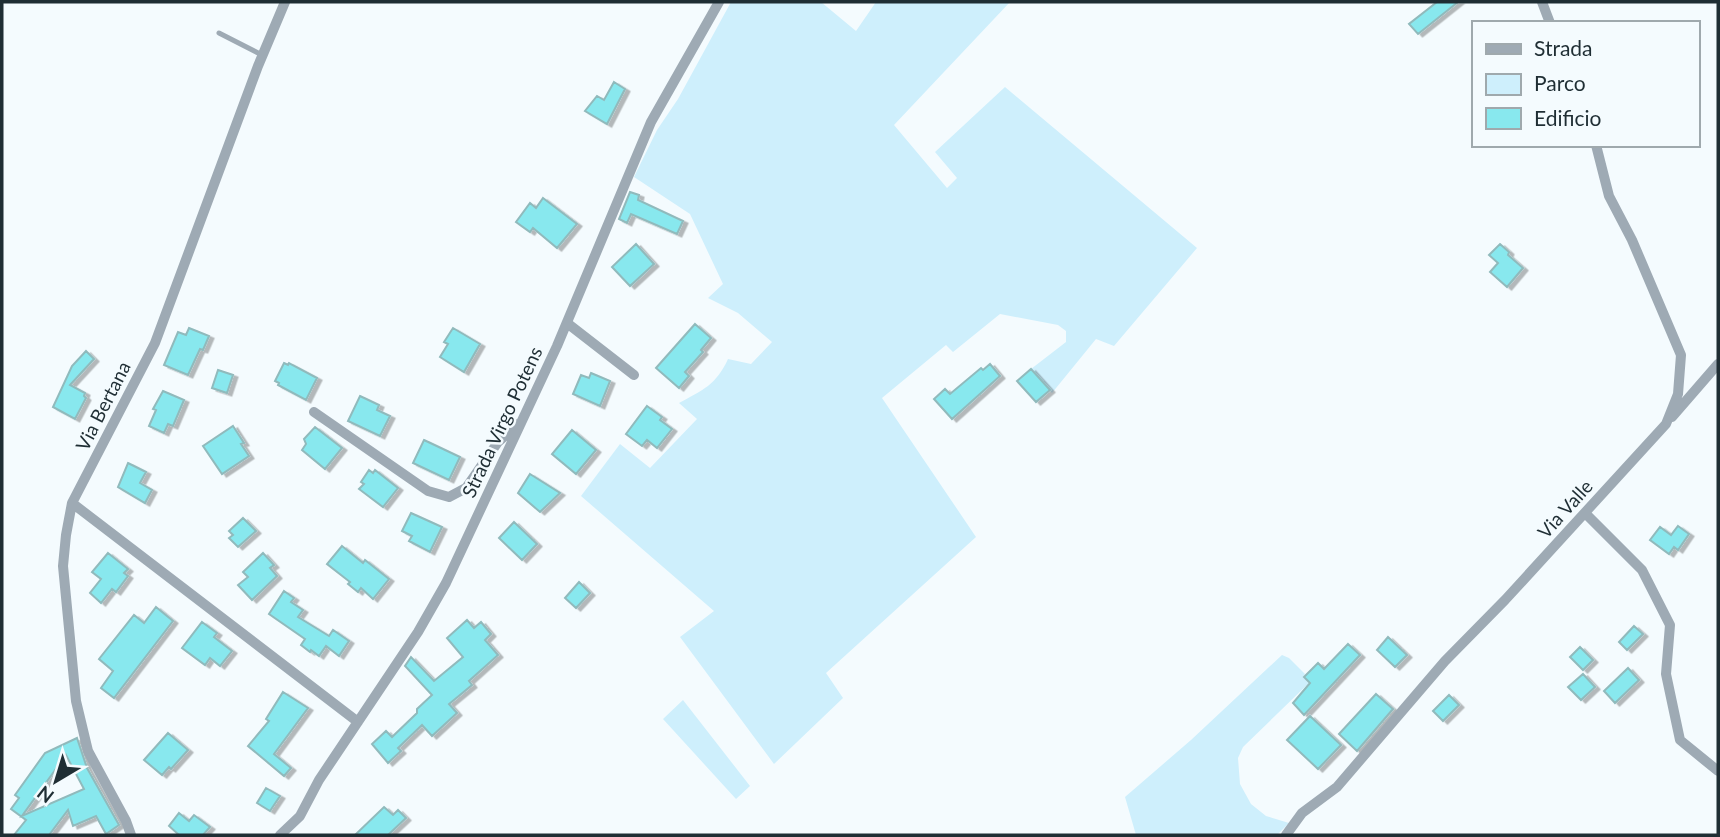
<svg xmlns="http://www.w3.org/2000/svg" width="1720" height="837" font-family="Lato,sans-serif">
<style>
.green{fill:#ceeffc}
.building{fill:#88e8ee;stroke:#90babc;stroke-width:2;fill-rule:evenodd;filter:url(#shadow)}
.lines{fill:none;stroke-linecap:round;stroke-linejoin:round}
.service{stroke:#9eaab4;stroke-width:5}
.minor{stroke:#9eaab4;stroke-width:10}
.labels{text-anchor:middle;stroke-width:5;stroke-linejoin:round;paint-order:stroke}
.street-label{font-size:19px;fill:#1f2e34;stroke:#f4fbfe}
</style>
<defs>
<filter id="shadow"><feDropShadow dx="4.5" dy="2.5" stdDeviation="0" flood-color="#0004"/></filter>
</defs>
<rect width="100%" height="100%" fill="#f4fbfe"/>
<path class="green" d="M731,2H821L856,31L876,2H1010L894,125L947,188L957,178L935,152L1005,87L1197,248L1114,346L1096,339L1052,393L1031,369L1066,342V331L1058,325L1000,314L953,352L946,345L882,398L976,537L826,673L843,698L774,764L680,637L714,611L581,496L620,444L650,468L697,419L679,403C703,390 716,385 728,359L751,364L772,342L738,313L708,298L723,284L690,214L634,177L657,130L678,99Z
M1282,655L1289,658L1305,674L1303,677L1309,683L1243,747L1238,758L1240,784L1251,804L1266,816L1289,823L1277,835H1136L1125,797L1191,740Z
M683,700L750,786L736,799L663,719Z"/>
<path class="building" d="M1437,2H1458L1418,34L1409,24Z
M614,82L625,89L607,124L585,111L597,96L604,100Z
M630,192L639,195L638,200L683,221L677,234L631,214L627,223L619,219Z
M543,198L577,224L557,248L533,228L530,232L516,222L530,203L536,208Z
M636,244L654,264L630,286L612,267Z
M1500,244L1509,252L1508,255L1523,268L1507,287L1490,272L1498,263L1489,255Z
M695,324L711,338L701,350L703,352L685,372L689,376L679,388L656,368Z
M189,328L209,336L203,350L200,349L188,375L164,365L178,332L186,335Z
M453,328L480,344L464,372L440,357L448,344L444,342Z
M86,351L94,359L70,385L85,393L84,396L86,398L75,419L53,407L72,366Z
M284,363L288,365L289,363L317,378L306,400L278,385L279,383L275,381Z
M990,364L1000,376L952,419L934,399L945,389L950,394L981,368L983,370Z
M1031,369L1050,390L1036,402L1017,381Z
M218,370L233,375L227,393L212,388Z
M591,373L610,381L600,406L573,394L581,375L589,378Z
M163,391L184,400L173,426L168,424L164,433L149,426L156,410L153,409Z
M360,396L379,405L377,410L390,416L380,436L348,421Z
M647,406L662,417L660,420L672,429L657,448L647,440L642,446L626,434Z
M233,426L244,443L241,444L249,456L222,474L203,446Z
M315,427L342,448L325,469L302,450L306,444L304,439Z
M572,430L596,450L576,474L552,454Z
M424,440L460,457L449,480L413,463Z
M128,463L146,472L140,483L152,490L145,503L118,487Z
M369,470L373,473L375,470L398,488L383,507L359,489L364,484L361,482Z
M530,474L560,493L540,512L518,493Z
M411,513L442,527L430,552L409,541L412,536L402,531Z
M243,518L256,531L238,547L229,538L233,535L229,531Z
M514,522L537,544L522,560L499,538Z
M1678,526L1689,534L1678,550L1674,547L1669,554L1650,540L1660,527L1671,535Z
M342,546L363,563L365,560L389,579L373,599L361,588L358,592L348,584L350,582L327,564Z
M108,553L128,569L124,573L128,576L116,592L112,589L101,603L90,593L101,579L92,572Z
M263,553L274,565L270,568L277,576L252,600L238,585L248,577L243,572Z
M579,582L590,593L576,608L565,598Z
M284,591L294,598L291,602L303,610L298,617L329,636L333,630L349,641L339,656L326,646L319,656L311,650L310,652L301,645L305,639L269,614Z
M156,607L173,621L114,698L101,688L113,671L99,659L134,615L144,623Z
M467,620L474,628L481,622L491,634L485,640L498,655L469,681L472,685L449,704L457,713L432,736L422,725L398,748L401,751L388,763L372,744L386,731L392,737L417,713V709L432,695L405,666L411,657L434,681L463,657L447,638Z
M202,622L217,633L214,637L232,651L220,666L210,658L205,665L182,648Z
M1634,626L1643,634L1627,650L1619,642Z
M1388,637L1407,655L1395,667L1377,650Z
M1348,644L1360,655L1304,715L1293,703L1310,683L1304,677L1318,663L1324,669Z
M1580,647L1593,660L1583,670L1570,657Z
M1628,668L1639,680L1615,703L1604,691Z
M1583,674L1595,687L1581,700L1568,687Z
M283,692L308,708L274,754L291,768L284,776L248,746L269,721L266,719Z
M1376,694L1393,709L1357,751L1339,734Z
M1449,695L1459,705L1443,721L1433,711Z
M1310,716L1341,745L1318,769L1287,740Z
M168,733L188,750L171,769L169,767L162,775L144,760Z
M77,738L87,768L119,825L106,834L96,816L73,826L68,810L49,835H14L26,820L11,809L19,798L15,795L45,753ZM66,755L84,789L22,816Z
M266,788L280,796L270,811L257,803Z
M384,807L393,815L398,810L406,818L388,835H355Z
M179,813L189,821L194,815L210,827L203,835H179L169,826Z"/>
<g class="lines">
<path class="service" d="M219,33L262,55"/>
<path class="minor" d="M1542,2L1550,23
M567,323L634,375
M314,412L428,491L449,497L466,488L498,442L518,424
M1672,417L1718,364
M72,503L358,722
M1585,513L1642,570L1670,625L1666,674L1680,740L1718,771
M131,835L126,821L88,751L76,701L63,566L66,535L72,503L155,343L258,66L285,2
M280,835L300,816L319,780L418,632L446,583L557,346L651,122L719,2
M1286,835L1302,813L1337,787L1445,661L1505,600L1666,424L1678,394L1681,355L1632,240L1609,196L1596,145"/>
</g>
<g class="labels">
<g class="street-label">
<text transform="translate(103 406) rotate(-63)" y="7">Via Bertana</text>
<text transform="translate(502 422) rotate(-65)" y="7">Strada Virgo Potens</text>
<text transform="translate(1565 509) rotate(-48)" y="7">Via Valle</text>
</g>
</g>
<rect width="1720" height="837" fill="none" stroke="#1f2e34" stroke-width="7"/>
<rect x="1472" y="21" width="228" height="126" fill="#f4fbfe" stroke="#9fa9ad" stroke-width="2"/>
<rect x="1486" y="44" width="35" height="10" fill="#9eaab4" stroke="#9fa9ad" stroke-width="2"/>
<text x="1534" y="56" font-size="21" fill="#1f2e34">Strada</text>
<rect x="1486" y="74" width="35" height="21" fill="#ceeffc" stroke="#9fa9ad" stroke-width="2"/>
<text x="1534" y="91" font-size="21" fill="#1f2e34">Parco</text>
<rect x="1486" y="108" width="35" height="21" fill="#88e8ee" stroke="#9fa9ad" stroke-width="2"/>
<text x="1534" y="126" font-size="21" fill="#1f2e34">Edificio</text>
<g transform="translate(56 781) rotate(218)" stroke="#f4fbfe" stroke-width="5" paint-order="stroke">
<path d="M0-5L12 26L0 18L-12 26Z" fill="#1f2e34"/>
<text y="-10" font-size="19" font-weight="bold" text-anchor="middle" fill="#1f2e34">N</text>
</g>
</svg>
